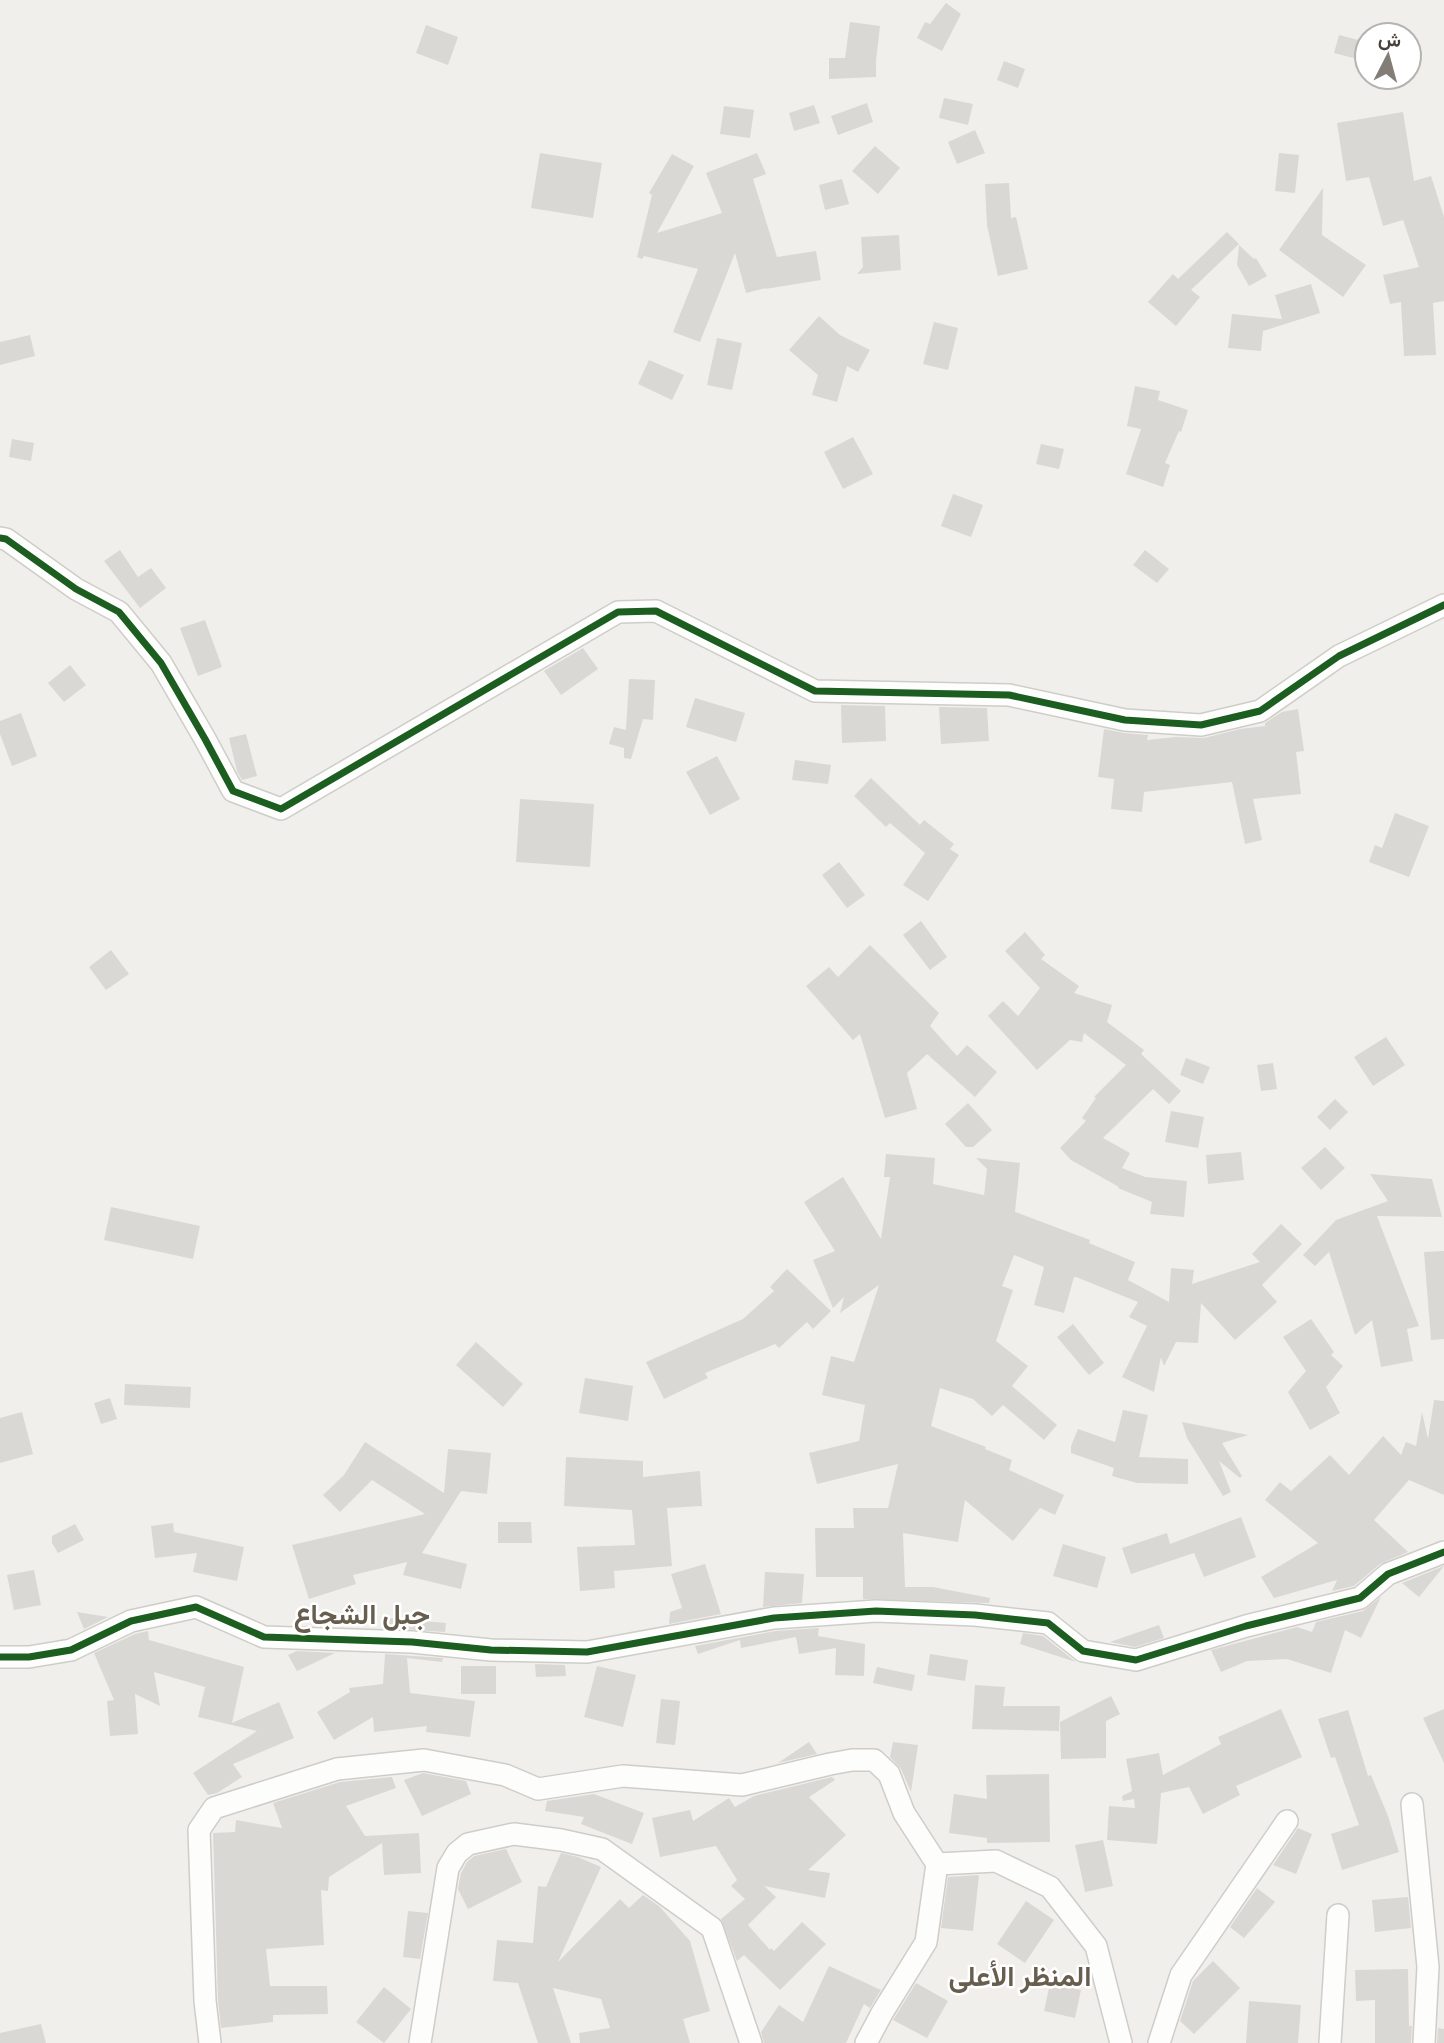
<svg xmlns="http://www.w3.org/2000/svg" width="1444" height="2043" font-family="'Fira Sans Condensed',Vazirmatn,sans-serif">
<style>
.building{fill:#dad8d4}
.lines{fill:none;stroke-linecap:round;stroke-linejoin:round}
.minor-casing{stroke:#cfcdc9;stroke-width:24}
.minor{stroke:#fdfdfc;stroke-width:21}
.cycleway-casing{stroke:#fff;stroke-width:11}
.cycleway{stroke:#1b5e20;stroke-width:7}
.labels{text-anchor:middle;stroke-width:5;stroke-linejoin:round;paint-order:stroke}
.district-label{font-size:28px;font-weight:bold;fill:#685e4f;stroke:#fff}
</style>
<rect width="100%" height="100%" fill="#f1efeb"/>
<path class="building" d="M946,3L961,14L942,51L917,38L925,22L930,24Z
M850,22L880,26L876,61V77L829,79V58H845Z
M426,25L458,37L448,65L416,53Z
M1339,35L1366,42L1361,60L1334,53Z
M1004,61L1025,69L1018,88L997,80Z
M944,98L973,104L968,125L939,118Z
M867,103L873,122L838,135L831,116Z
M814,105L820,123L794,131L789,113Z
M724,106L754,110L750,138L720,134Z
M1403,112L1414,181L1431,176L1444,217V301L1433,303L1436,355L1404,356L1401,302L1390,304L1383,275L1419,267L1403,220L1383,226L1369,177L1346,181L1337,123Z
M975,130L985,153L957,164L948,142Z
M875,146L900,168L878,194L852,171Z
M540,153L602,163L593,218L531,208Z
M757,153L766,174L753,179L777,257L816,251L821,280L765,289L766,288L746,293L735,253L700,342L673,332L698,269L644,256L642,259L637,257L652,195L649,193L672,154L694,166L657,233L722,213L706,173Z
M1279,153L1299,155L1295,193L1275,191Z
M842,179L849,204L825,210L819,185Z
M1009,183L1011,218L1016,217L1028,269L998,276L987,225L985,184Z
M1323,188L1322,235L1366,265L1343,297L1279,250Z
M1227,232L1239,244L1191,290L1200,297L1176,326L1148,302L1173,274L1178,279Z
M899,235L901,270L857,274L863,267L861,237Z
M1239,245L1254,259L1256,258L1267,276L1249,286L1237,265Z
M1311,284L1320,313L1263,331L1261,351L1228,348L1232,314L1282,319L1275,295Z
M819,316L840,335L870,350L858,372L847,366L837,402L812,395L818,375L789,350Z
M934,322L958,328L948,370L923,364Z
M30,335L35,356L0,365V342Z
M717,338L742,343L732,390L707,385Z
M649,360L684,375L672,400L638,384Z
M1135,386L1160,391L1158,400L1188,410L1181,432L1179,431L1165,463L1170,465L1163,487L1126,474L1141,429L1127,426Z
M853,437L873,474L843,489L824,452Z
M12,439L34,443L31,461L9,457Z
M1041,444L1064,449L1059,469L1036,464Z
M953,494L983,505L971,537L941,526Z
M120,550L138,577L151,568L166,588L140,608L104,561Z
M1145,550L1169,569L1157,583L1133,565Z
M205,620L222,667L198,676L180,628Z
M583,648L598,669L561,695L544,671Z
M70,665L86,685L64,702L48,683Z
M629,679L655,680L653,720L643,719L631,759L624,758V748L609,744L614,727L626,730Z
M695,698L745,713L736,742L686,727Z
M841,705L885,706L886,741L842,743Z
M939,707L987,708L989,741L941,744Z
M1298,709L1304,751L1296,752L1301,794L1253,799L1262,840L1245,844L1232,782L1144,792L1142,812L1111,809L1114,779L1098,777L1104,729L1124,733L1148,735L1147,740L1176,737L1204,738L1240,729L1265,726V723L1282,712Z
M21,713L37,756L12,766L0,734V721Z
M246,734L257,776L242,780L237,771L229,738Z
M717,756L740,799L710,815L686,772Z
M795,760L831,765L828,784L792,780Z
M871,778L920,825L924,820L954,844L950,849L959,855L928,901L903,885L925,853L890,823L886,827L854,796Z
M520,799L594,804L590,867L516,862Z
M1395,813L1429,826L1409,877L1369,862L1375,845L1382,848Z
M839,862L865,895L847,908L822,875Z
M921,921L947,957L930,970L903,935Z
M1025,932L1045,955L1041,959L1079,986L1074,993L1112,1005L1107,1022L1144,1050L1141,1054L1181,1091L1169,1104L1153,1089L1103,1138L1130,1153L1122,1168L1145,1177L1187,1181L1184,1217L1150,1214L1152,1202L1118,1188L1119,1187L1071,1160L1060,1148L1086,1121L1082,1118L1096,1098L1094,1097L1126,1065L1084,1033L1082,1042L1070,1040L1037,1070L988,1016L1003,1001L1018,1016L1040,988L1005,951Z
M870,945L939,1013L930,1026L957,1056L967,1045L997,1072L975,1097L927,1054L907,1073L917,1109L885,1118L860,1034L853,1040L806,986L829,967L838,977Z
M111,950L129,974L106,990L89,967Z
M1386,1037L1405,1065L1373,1086L1354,1057Z
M1186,1058L1210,1067L1203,1084L1180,1075Z
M1273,1063L1277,1089L1261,1091L1257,1065Z
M1335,1099L1348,1112L1330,1130L1317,1117Z
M968,1103L992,1130L973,1147H966L945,1124Z
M1171,1111L1204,1117L1198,1148L1165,1142Z
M1325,1147L1345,1168L1321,1190L1301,1168Z
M1241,1152L1244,1180L1208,1184L1206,1155Z
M886,1154L935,1158L933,1184L984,1195L987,1169L976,1158L1020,1163L1015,1212L1090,1240L1089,1243L1135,1262L1128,1280L1169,1302L1171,1268L1194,1270L1192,1284L1260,1262L1252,1254L1281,1224L1302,1244L1262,1285L1277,1302L1235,1340L1201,1303L1198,1343L1176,1342L1164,1366L1161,1357L1154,1392L1122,1377L1147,1326L1129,1317L1138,1302L1076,1277H1074L1064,1313L1034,1305L1044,1267L1014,1255L1002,1286L1013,1290L996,1341L1028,1366L1012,1386L1057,1425L1044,1440L1003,1405L992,1416L973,1399L940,1388L931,1426L986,1447L985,1449L1012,1460L1009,1470L1064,1495L1055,1515L1040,1508L1013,1541L965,1500L958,1542L903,1533L905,1587H933L990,1598L989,1603L863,1599V1577H816L815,1528H854L853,1508H888L898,1464L817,1484L809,1453L859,1441L865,1405L822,1395L831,1356L854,1362L879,1285L840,1313L844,1297L833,1308L813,1260L835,1251L804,1202L843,1177L881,1239L890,1177H884Z
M1370,1174L1432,1179L1442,1217L1377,1216L1419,1326L1407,1329L1413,1361L1381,1367L1372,1320L1355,1335L1329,1252L1315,1266L1303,1255L1336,1220L1388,1201Z
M111,1207L200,1226L193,1259L104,1240Z
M1444,1251V1339L1431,1340L1424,1252Z
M787,1269L831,1311L813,1329L807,1322L779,1348L775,1344L705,1373L708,1378L664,1399L646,1362L743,1319L774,1291L770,1287Z
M1311,1319L1334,1352L1331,1355L1343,1366L1326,1387L1340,1413L1310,1430L1288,1392L1306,1371L1283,1337Z
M1073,1324L1104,1363L1089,1375L1057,1337Z
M476,1342L523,1384L503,1407L456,1365Z
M585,1378L633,1386L628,1421L579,1413Z
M125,1384L191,1387L190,1408L124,1405Z
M110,1398L117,1419L101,1424L94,1403Z
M1434,1400L1444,1401V1495L1409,1480L1374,1520L1408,1552L1380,1564L1354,1586L1332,1591L1337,1580L1274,1598L1261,1577L1318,1543L1265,1500L1280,1482L1291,1491L1330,1455L1349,1475L1383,1436L1401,1455L1406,1442L1416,1446L1422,1412L1428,1439Z
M1123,1410L1148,1415L1139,1457L1188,1459V1484L1137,1483L1112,1476L1114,1468L1071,1453V1446L1078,1429L1115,1442Z
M22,1412L33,1454L0,1463V1418Z
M1182,1422L1248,1435L1222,1443L1242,1476L1240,1478L1219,1461L1231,1492L1223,1496L1187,1438Z
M365,1442L444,1493L448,1449L491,1453L487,1494L461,1491L422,1553L467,1564L461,1589L403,1575L407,1562L353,1575L356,1584L309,1599L292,1545L425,1514L372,1480L340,1512L323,1495L344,1475Z
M566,1457L643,1461V1477L700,1471L702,1506L667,1508L672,1566L614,1571L615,1588L580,1591L577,1547L635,1545L632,1510L564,1506Z
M1241,1517L1256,1557L1204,1577L1194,1553L1131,1574L1122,1548L1167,1533L1170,1544Z
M498,1522H531L532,1543H498Z
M173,1523L174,1532L244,1547L237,1581L193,1572L197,1553L155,1558L151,1526Z
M75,1524L84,1540L58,1553L52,1543V1536Z
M1063,1544L1106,1557L1097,1588L1053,1576Z
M705,1564L721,1614L669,1624L670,1612L682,1608L671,1574Z
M1444,1566L1419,1597L1402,1583Z
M34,1570L41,1605L14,1610L7,1575Z
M765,1572L804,1574L802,1603L763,1607Z
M1381,1597L1361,1638L1345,1630L1331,1673L1287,1659L1247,1661L1221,1672L1211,1650L1297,1627L1312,1632L1316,1622L1363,1611Z
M77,1612L108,1617L84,1629Z
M389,1618L446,1623L445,1632L388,1628Z
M1159,1625L1164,1638L1135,1647L1110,1642Z
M819,1628L818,1636L865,1644L864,1676L835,1675L836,1648L799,1654L796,1637L741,1648L740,1640L698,1654L695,1646L776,1631Z
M148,1631L149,1640L244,1667L232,1723L279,1702L294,1738L233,1764L242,1777L217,1793L208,1795L193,1773L257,1731L198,1717L205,1687L154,1672L160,1706L135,1694L138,1734L110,1736L107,1701L114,1700L94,1653L135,1634Z
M1023,1633L1043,1636L1076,1662L1020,1644Z
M297,1651L335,1653L297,1671L288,1655Z
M385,1654L443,1658L442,1662L407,1658L410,1693L475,1701L470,1737L426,1732L427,1726L374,1732L373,1717L334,1740L317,1712L350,1692L349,1688L383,1684Z
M930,1654L968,1660L965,1681L927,1675Z
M535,1664L565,1665L566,1676L536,1677Z
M461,1666H496V1694H461Z
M597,1666L636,1675L623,1727L584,1717Z
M877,1667L915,1675L912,1691L873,1683Z
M975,1685L1005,1687L1003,1706H1060L1059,1731L972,1729Z
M1111,1696L1120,1714L1106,1721V1758L1061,1759L1060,1722Z
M661,1699L680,1701L675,1745L656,1743Z
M1281,1709L1302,1757L1236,1786L1240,1795L1203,1814L1189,1787L1161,1793L1157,1844L1107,1840L1109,1806L1135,1808L1134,1799L1123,1801L1122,1796L1132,1791L1126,1759L1159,1753L1163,1775L1221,1744L1218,1737Z
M1444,1709V1763L1423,1718Z
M1348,1710L1368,1776L1371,1775L1388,1816L1399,1852L1342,1870L1331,1834L1359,1825L1335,1757L1331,1758L1318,1719Z
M809,1742L817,1754L778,1763Z
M893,1742L918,1745L911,1792L901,1769L890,1757Z
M423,1773L466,1781L471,1794L422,1816L404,1780Z
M1049,1774L1050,1842L987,1843V1838L949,1833L954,1794L987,1799L986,1775Z
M392,1777L396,1788L346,1806L365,1836L419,1833L421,1873L384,1875L382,1843L329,1877L328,1891L321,1890L324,1945L266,1949L270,1986H327L328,2014L273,2015V2022L221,2028L218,2000L213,1833L235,1832L236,1820L282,1828L273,1803L340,1782Z
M832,1777L835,1780L809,1797L846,1835L808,1870L830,1873L825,1898L764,1886L776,1897L748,1925L770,1950L771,1948L774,1951L802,1922L826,1944L780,1990L744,1955L737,1961L721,1919L745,1899L731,1886L737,1880L716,1846L660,1857L652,1818L690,1810L693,1821L729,1798L735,1807L754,1796Z
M594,1794L644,1813L632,1844L581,1824L584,1817L545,1811L547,1801Z
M1298,1828L1312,1834L1296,1874L1273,1865Z
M1103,1840L1113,1886L1085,1892L1075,1845Z
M506,1849L522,1882L468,1909L458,1889L461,1873L467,1862L474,1856Z
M561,1853L578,1857L601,1867L558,1962L620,1899L629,1908L643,1895L659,1906L690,1941L710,2011L683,2019L690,2043H580L579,2033L610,2028L601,1999L553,1988L571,2043H538L518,1983L493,1981L497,1940L533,1943L538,1886L546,1887Z
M979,1875L973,1931L941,1928L948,1877Z
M1257,1888L1275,1902L1244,1938L1230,1927Z
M1408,1897L1411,1928L1375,1932L1372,1900Z
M1026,1901L1054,1920L1025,1963L997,1944Z
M408,1911L428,1913L420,1959L403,1957Z
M1213,1961L1240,1988L1194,2034L1180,2021L1193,1981Z
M829,1966L881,1990L870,2008L864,2004L846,2043H764L761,2032L779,2005L803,2022Z
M1408,1969L1409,2026H1412L1411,2043H1375V2000L1356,2001L1355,1970Z
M916,1983L948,2001L927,2038L893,2020Z
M1050,1983L1081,1990L1075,2018L1044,2011Z
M384,1987L411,2009L384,2043L356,2022Z
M1249,2001L1301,2005L1298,2043H1246Z
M41,2024L46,2043H0V2033Z
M1438,2028L1444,2029V2043H1437Z"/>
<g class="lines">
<defs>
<path id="minor" d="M0,538L6,539L76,589L119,612L161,663L205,739L233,791L281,809L618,612L656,611L815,691L1009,695L1125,720L1201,725L1260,711L1339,656L1444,605
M0,1657H29L71,1650L131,1621L196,1607L264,1637L412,1642L491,1650L587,1652L774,1618L876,1611L975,1615L1048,1623L1083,1651L1136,1660L1246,1626L1360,1598L1388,1574L1444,1552
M1412,1804L1428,1967L1424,2043
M937,1864L996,1861L1050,1887L1096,1946L1121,2043
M210,2043L205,2001L199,1830L214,1808L337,1769L424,1760L505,1775L538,1789L623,1776L742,1785L830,1764L852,1760H874L889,1774L904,1813L937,1864L926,1942L882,2013L866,2043
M420,2043L448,1868L457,1853L468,1844L514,1834L561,1840L602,1849L712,1928L751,2043
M1159,2043L1181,1975L1287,1821
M1330,2043L1338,1915"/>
</defs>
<use href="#minor" class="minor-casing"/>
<use href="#minor" class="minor"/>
<defs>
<path id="cycleway" d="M0,538L6,539L76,589L119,612L161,663L205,739L233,791L281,809L618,612L656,611L815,691L1009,695L1125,720L1201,725L1260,711L1339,656L1444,605
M0,1657H29L71,1650L131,1621L196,1607L264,1637L412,1642L491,1650L587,1652L774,1618L876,1611L975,1615L1048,1623L1083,1651L1136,1660L1246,1626L1360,1598L1388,1574L1444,1552"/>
</defs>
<use href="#cycleway" class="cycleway-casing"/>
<use href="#cycleway" class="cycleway"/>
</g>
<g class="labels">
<g class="district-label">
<text x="362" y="1624">جبل الشجاع</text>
<text x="1020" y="1986">المنظر الأعلى</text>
</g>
</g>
<g transform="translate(1388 56) rotate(6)"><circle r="33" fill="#ffffff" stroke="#b5b3af" stroke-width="2"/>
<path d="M0-5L12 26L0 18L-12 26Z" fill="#827d77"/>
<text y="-10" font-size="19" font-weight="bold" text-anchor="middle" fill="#464038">ش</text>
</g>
</svg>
